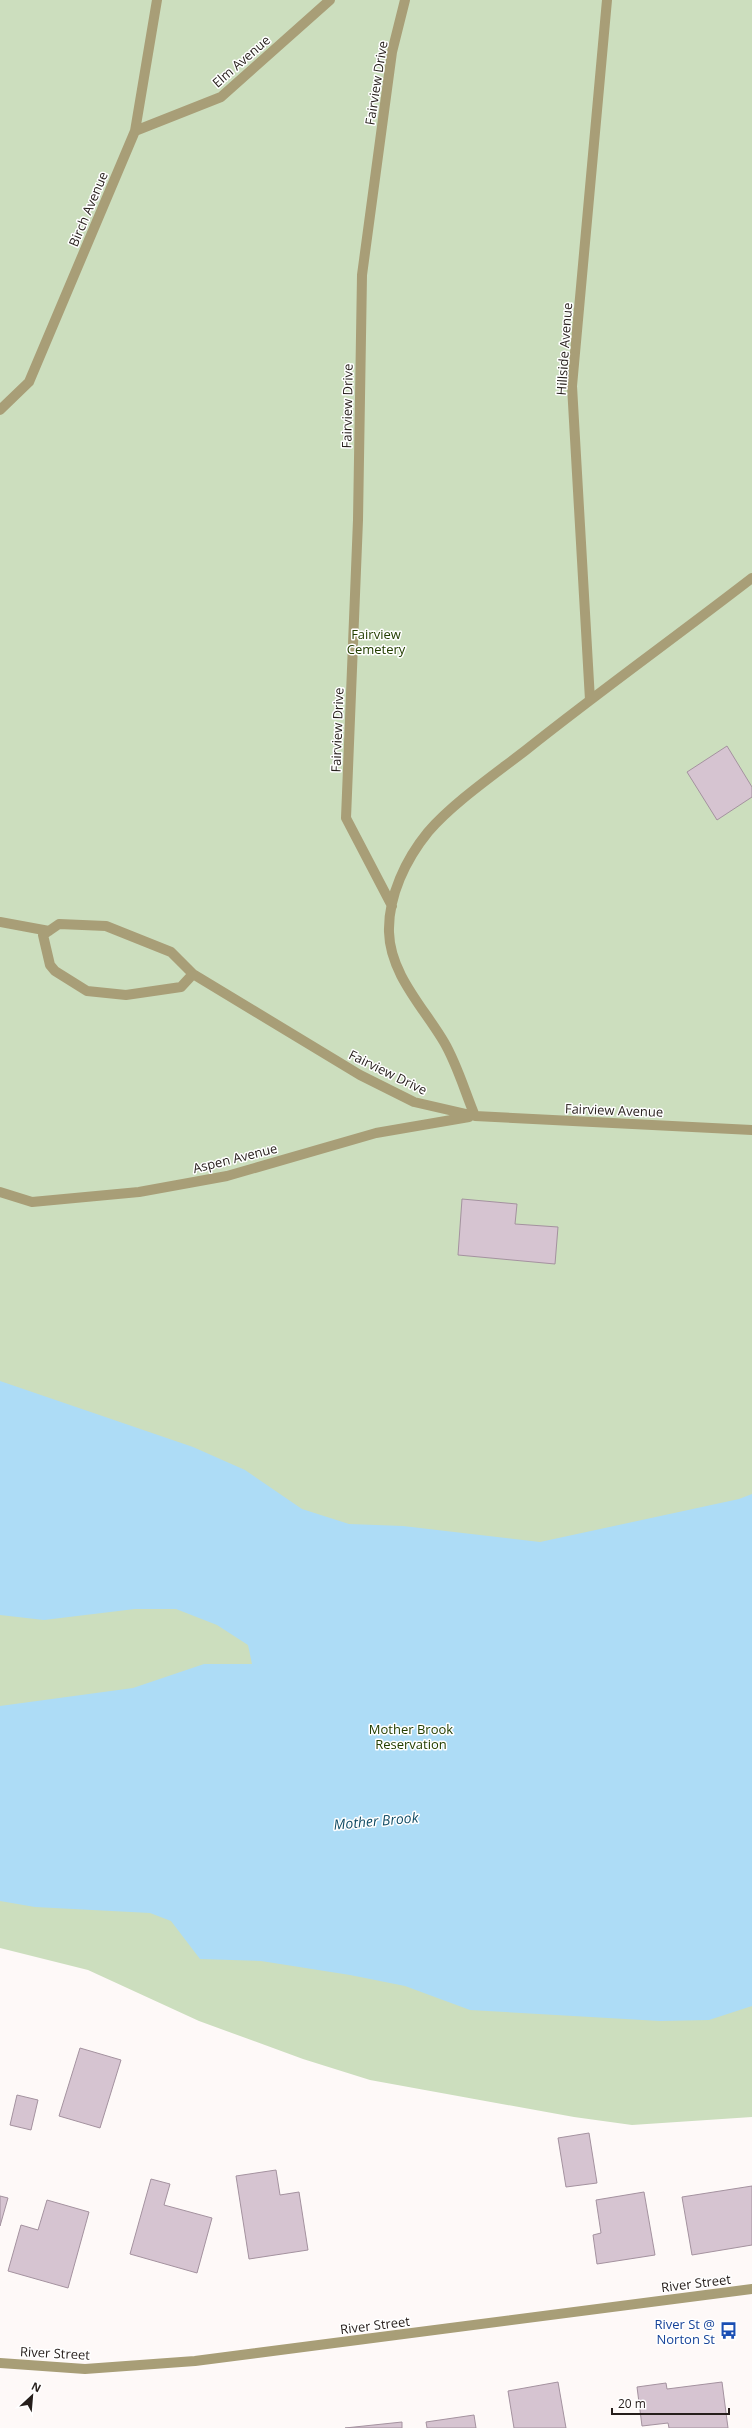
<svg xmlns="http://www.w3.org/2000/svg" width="752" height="2428" font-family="'Open Sans',sans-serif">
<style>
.green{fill:#ccdebe}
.water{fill:#addcf6}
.building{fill:#d6c4d1;stroke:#a4929f}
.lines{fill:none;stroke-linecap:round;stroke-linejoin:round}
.minor{stroke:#a89e77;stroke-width:10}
.labels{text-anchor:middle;stroke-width:3;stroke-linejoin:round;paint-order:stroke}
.street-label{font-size:13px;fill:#261e1b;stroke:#fff}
.park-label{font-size:13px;fill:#233e01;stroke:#fff}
.transit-label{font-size:13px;fill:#164399;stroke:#fff;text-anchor:end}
.water-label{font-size:14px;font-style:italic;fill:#124d66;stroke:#fff}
</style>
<rect width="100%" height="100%" fill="#fef9f8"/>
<path class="green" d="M0,0H752V2117L632,2125L574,2117L370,2080L303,2059L199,2021L88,1970L0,1948Z"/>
<path class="water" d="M0,1381L193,1447L245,1470L302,1509L349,1524L403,1526L540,1542L739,1499L752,1494V2006L709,2020L660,2021L470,2010L405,1986L350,1975L261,1961L200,1959L171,1921L150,1913L35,1907L0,1901V1706L133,1688L204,1664H252L248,1645L217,1625L176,1609H135L44,1620L0,1615Z"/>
<path class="building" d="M727,746L752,787V797L717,820L687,772Z
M462,1199L517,1204L515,1224L558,1227L555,1264L458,1255Z
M80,2048L121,2060L100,2128L59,2116Z
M17,2095L38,2100L31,2130L10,2125Z
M589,2133L597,2183L566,2187L558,2138Z
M276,2170L280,2195L299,2192L308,2250L249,2259L236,2176Z
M151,2179L170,2184L164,2205L212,2218L197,2273L130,2254Z
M752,2186V2245L692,2255L682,2197Z
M644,2192L655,2255L597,2264L593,2235L601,2233L596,2200Z
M0,2196L8,2198L0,2226Z
M47,2200L89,2212L68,2288L8,2271L21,2225L38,2230Z
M558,2382L566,2428H514L508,2391Z
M722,2382L728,2428H669L668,2423L642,2426L637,2387L666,2383L667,2389Z
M474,2415L476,2428H427L426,2422Z
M402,2422V2428H345Z"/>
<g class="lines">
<path class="minor" d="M135,131L221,97L330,0
M0,410L29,382L135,131L157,0
M590,700L572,386L607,0
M392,906L346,818L358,520L362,275L392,52L405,0
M0,922L49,931
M193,974L181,987L126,995L87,991L55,971L50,965L43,935L59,924L106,926L171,952L193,974L360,1075L414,1102L475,1116L752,1130
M475,1116C465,1092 457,1064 444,1042C424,1008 390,974 389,932C388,896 406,859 428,832C453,803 495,774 526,750C600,691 677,636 752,578
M0,1192L32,1202L139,1192L227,1176L376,1133L469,1117
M0,2363L85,2369L195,2361L752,2289"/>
</g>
<defs>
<symbol id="bus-bare" viewBox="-9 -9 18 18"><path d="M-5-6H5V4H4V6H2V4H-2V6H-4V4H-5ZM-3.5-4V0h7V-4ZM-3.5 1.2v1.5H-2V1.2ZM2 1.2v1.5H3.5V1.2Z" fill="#1a4fb4" stroke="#fff" stroke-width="2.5" paint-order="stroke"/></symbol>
</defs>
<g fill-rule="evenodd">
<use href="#bus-bare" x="716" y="2318" width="25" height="25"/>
</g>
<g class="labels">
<g class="street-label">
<text transform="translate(241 61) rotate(-41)" y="5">Elm Avenue</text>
<text transform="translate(376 83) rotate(-81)" y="5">Fairview Drive</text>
<text transform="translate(88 209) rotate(-67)" y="5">Birch Avenue</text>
<text transform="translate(564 349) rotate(-86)" y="5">Hillside Avenue</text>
<text transform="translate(347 406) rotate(-89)" y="5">Fairview Drive</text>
<text transform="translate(337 730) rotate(-88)" y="5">Fairview Drive</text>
<text transform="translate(388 1072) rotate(26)" y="5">Fairview Drive</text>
<text transform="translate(614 1110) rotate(2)" y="5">Fairview Avenue</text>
<text transform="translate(235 1158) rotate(-14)" y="5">Aspen Avenue</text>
<text transform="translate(696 2283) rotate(-7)" y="5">River Street</text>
<text transform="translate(375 2325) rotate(-7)" y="5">River Street</text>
<text transform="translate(55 2353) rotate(3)" y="5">River Street</text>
</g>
<g class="park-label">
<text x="376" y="639">Fairview<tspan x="376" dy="15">Cemetery</tspan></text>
<text x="411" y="1734">Mother Brook<tspan x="411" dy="15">Reservation</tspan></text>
</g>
<g class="transit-label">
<text x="715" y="2329">River St @<tspan x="715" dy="15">Norton St</tspan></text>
</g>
<g class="water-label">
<text transform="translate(376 1821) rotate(-5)" y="5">Mother Brook</text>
</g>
</g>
<g transform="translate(32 2396) rotate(26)" stroke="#ffffff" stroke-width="3" paint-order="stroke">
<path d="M0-3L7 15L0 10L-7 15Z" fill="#261e1b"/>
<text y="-6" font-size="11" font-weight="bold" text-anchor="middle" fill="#261e1b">N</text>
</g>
<path d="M612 2408v6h117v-6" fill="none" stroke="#261e1b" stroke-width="2"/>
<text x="618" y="2408" font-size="12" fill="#261e1b" stroke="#ffffff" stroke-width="3" paint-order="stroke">20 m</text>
</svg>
